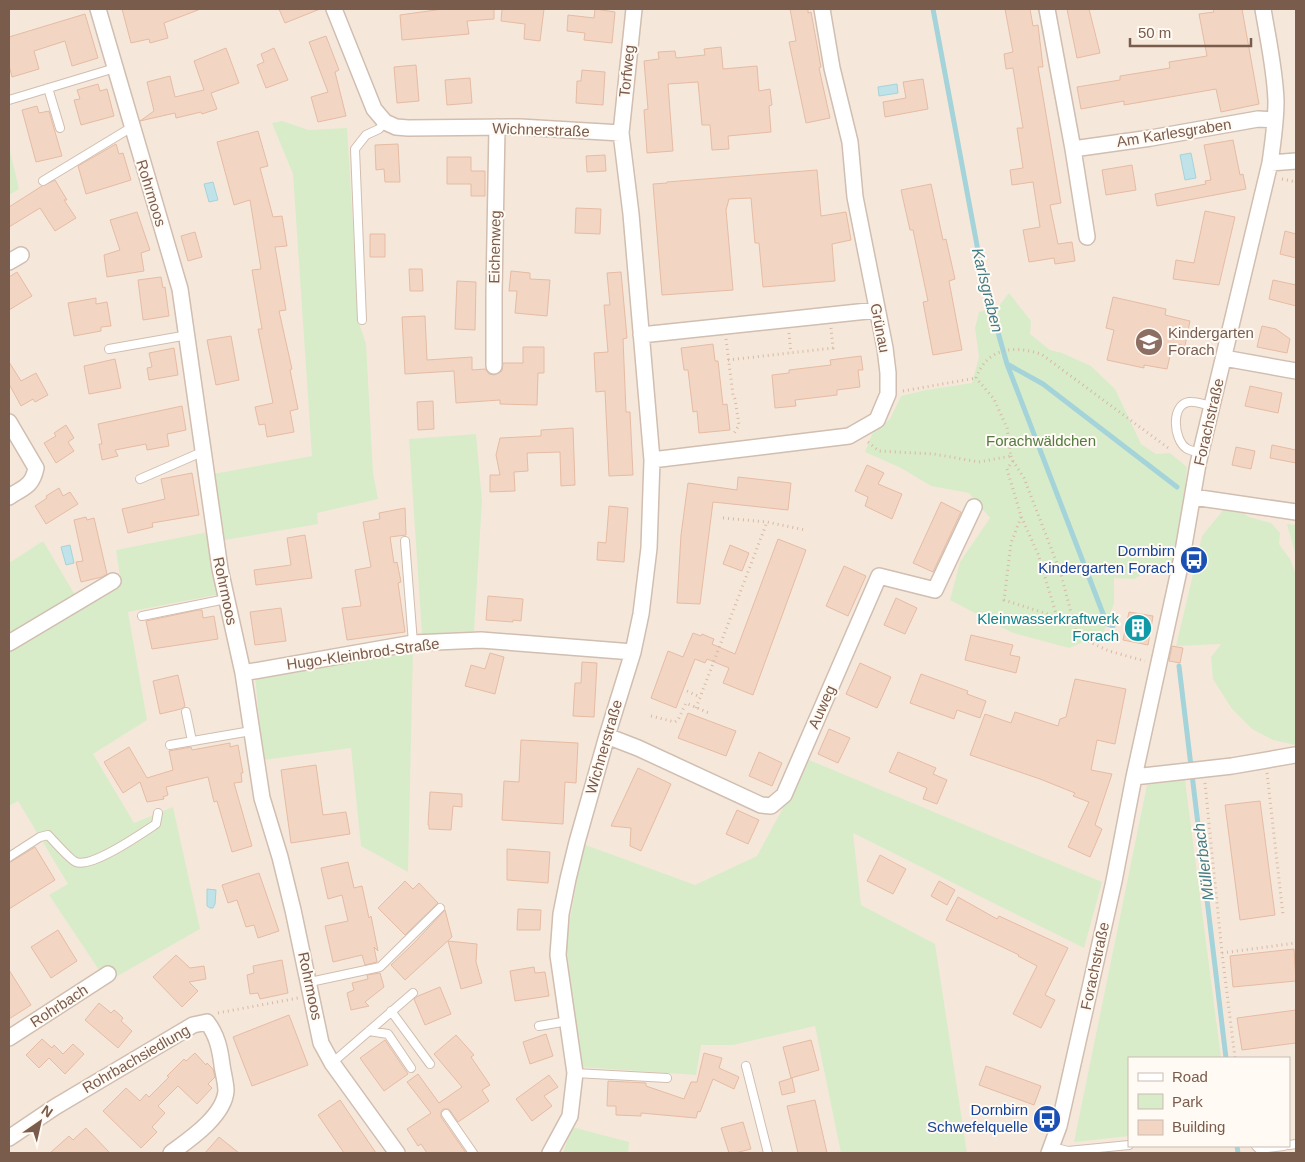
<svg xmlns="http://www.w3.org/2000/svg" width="1305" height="1162" font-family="Helvetica,sans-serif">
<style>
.residential{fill:#f5e8da;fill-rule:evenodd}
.green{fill:#d8ecc9}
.water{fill:#bfe3e8;stroke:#a5d3da}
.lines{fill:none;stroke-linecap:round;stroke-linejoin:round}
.stream{stroke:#a5d3da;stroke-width:5}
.building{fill:#f3d5c3;stroke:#e6bba3}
.service-casing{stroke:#d1beb0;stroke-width:10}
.minor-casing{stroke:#d1beb0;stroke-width:18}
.path{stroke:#d9b8a5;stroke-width:3;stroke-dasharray:1 4;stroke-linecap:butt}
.service{stroke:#fff;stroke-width:8}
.minor{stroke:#fff;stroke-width:15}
.labels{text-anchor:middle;stroke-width:4;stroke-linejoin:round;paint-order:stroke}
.street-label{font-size:15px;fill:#7a5c4d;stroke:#fffaf3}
.education-label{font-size:15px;fill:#785e54;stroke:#fffaf3;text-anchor:start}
.park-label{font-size:15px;fill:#537a41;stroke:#fffaf3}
.transit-label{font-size:15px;fill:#164399;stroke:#fffaf3;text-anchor:end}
.culture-label{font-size:15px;fill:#0d838f;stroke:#fffaf3;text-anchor:end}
.water-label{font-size:16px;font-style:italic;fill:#437c86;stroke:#fffaf3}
</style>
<rect width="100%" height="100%" fill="#fdf6ec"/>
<path class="residential" d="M9,9H1296V1153H9ZM1129,1058H1289V1146H1129Z"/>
<path class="green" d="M282,121L309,130L347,128L359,323L366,344L373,473L378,499L317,513L318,524L225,540L213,474L312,456L293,174L272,123Z
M9,147L19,189L9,195Z
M1009,293L1031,321L1030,334L1050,350L1062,353L1091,366L1115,389L1141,444L1156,454L1170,453L1187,467L1183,507L1182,551L1166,575L1152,569L1134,579L1114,578V603L1103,634L1069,648L1013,633L950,600L960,562L990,518L969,493L931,486L901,468L865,452L872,434L890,419L901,396L926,390L972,383L979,357L975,328L979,312L998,307Z
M476,434L482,501L474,631L422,634L409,439Z
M1224,509L1241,511L1249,517L1271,523L1280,533L1279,544L1290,559L1296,575V745L1273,740L1252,729L1232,709L1213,679L1211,657L1221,644L1176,646L1202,536Z
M1287,524L1296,525V556Z
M208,532L220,594L128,612L147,720L93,754L134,823L173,807L200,929L107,982L49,895L68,884L18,801L9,806V563L43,541L81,605L121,582L116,550Z
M413,650L408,872L361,846L351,748L263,760L255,676Z
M809,760L1102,882L1084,948L853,833L861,905L935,944L967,1153H841L815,1026L733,1045H701L696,1075L581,1067L566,943L583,844L695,885L757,856Z
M1185,780L1221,1058H1129V1136L1074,1142L1147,785Z
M572,1127L629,1142L628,1153H563Z"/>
<path class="water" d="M897,84L898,93L879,96L878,87Z
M1191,153L1196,178L1185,180L1180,155Z
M213,182L218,200L209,202L204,184Z
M70,545L74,563L66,565L61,547Z
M207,889L216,890L215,904L213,908H210L207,906Z"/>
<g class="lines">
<path class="stream" d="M933,9L984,283L1007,364L1043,384L1177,487
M1007,364L1107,624L1113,626
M1179,666L1226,1058
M1237,1146L1238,1153"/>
</g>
<path class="building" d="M122,9H198V10L164,23L168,38L150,43L149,39L131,43Z
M279,9H320L285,23Z
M443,9H494V19L467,21L469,34L402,40L400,15Z
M502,9H544L540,41L524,39L525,24L501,21Z
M595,9L615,12L612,43L584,40L585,33L567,31L568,15L594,18Z
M790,9H808V13L811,12L821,67L819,68L830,118L806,123L789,42L796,41Z
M1005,9H1030L1033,26L1038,25L1043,67H1038L1061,203L1050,205L1058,244L1072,242L1075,261L1055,264L1054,258L1029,262L1023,230L1040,227L1033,182L1012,185L1010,170L1023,168L1017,128H1023L1013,68L1006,69L1004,54L1013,52Z
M1067,9H1089L1100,53L1077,58Z
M1213,9H1242L1259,104L1221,112L1216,89L1124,105V101L1081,109L1077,87L1120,80V76L1170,68L1169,62L1207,56L1199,14L1214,12Z
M85,14L98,58L72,66L65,41L34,51L39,69L12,77L9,65V37Z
M326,36L339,70L335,72L346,116L318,122L311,97L328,92L309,42Z
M721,47L723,69L757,66L759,91L770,89L772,105L769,106L771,132L728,136L729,149L712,150L710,125H702L698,82L668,84L673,151L647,153L644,110L648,109L644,61L659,59L658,52L675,51L676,58L705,55L704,49Z
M226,48L239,83L211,93L217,109L202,114L201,112L176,118L175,113L140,121L154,111L147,82L170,76L175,97L204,90L194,61Z
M274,48L288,80L266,88L257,65L264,62L261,54Z
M416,65L419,101L397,103L394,67Z
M582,70L605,72L603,105L576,103L577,81H581Z
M470,78L472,103L447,105L445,80Z
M923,79L928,109L885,117L883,102L906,98L903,82Z
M98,84L100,91L107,89L114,116L81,125L74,100L80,99L77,90Z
M37,106L39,113L49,111L62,156L36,162L22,110Z
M258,131L268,166L260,168L273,217L282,216L287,246L275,247L286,310L279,311L292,369L290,370L298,409L290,411L294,432L267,437L265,424L259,425L255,407L273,403L258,329H262L252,270L261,269L250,200L234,205L217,142Z
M1233,140L1240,175L1243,174L1246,189L1157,206L1155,194L1206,184L1205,181L1211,180L1204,145Z
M116,144L119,154L123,153L131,180L86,194L78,166Z
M398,144L400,182H385L384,169L376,170L375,145Z
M605,155L606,171L587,172L586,156Z
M447,157H471V171H485V196H471V184H447Z
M1132,165L1136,190L1106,195L1102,170Z
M817,170L821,216L846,212L851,240L832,244L835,281L763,287L759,243H755L751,198L729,199L726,210L733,290L662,295L653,184L667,183V182Z
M55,180L67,200H64L76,218L55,231L40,208L9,227V207L42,186Z
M931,184L943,240L946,239L955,279L949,281L962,350L933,355L923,302L928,301L913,230H910L901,190Z
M576,208L601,209L600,234L575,233Z
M1205,211L1235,217L1219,285L1173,279L1176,260L1194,263Z
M137,212L150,250L141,253L144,271L107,277L104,255L120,250L110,220Z
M1285,231L1296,234V258L1280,254Z
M195,232L202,257L188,261L181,236Z
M370,234H385V257H370Z
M409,269H422L423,291H410Z
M511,271L530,273V279L550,280L547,316L515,313L517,291H509Z
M17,272L32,296L9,310V277Z
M621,272L627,338L623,339L626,412H630L633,475L609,476L605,391L596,392L594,353L608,352L604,305H610L607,273Z
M161,277L163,288L165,287L169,316L143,320L138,280Z
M1273,280L1296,285V306L1269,299Z
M457,281L476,282L475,330L455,329Z
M1113,297L1166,309L1165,315L1190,321L1185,346L1173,343L1167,369L1144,365V368L1107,360L1114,330L1106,328Z
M96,298V304L107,302L111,326L101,327V331L74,336L68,303Z
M425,316L427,360L472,357V370L485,369L489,374L494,375L502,371L503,363H523V347H544V373H538L537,405L500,404V400L456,403L454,371L405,374L402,317Z
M1262,326L1276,329L1290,339L1287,353L1257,347Z
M231,336L239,380L216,385L207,340Z
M713,344L715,361H718L723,405L727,404L730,430L699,433L697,411L693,412L688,370H684L681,348Z
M174,348L178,375L149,380L147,368L152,367L149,353Z
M861,356L863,370H858L860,387L837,390V395L795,400L796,406L775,408L772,375L789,373V370L831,365L830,360Z
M115,359L121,388L89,394L84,366Z
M9,362L21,381L36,373L48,395L35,402L33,399L21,406L9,384Z
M1250,386L1282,393L1278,413L1245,406Z
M433,401L434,429L418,430L417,402Z
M182,406L186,430L167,434L169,446L147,450L146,444L115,450L118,456L102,460L99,444H102L98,424Z
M66,425L74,438L68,442L74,451L56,463L44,443L56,436L54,433Z
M573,428L575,485L561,486L560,452L527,453L528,471L514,472L515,491L490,492V475H500L496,455L500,438L541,436V430Z
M1272,445L1296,450V463L1270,458Z
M1236,447L1255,451L1251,469L1232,465Z
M867,465L884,473L878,484L902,494L892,519L865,506L868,497L855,491Z
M192,473L199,515L152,523L153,527L128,533L122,509L165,499L161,479Z
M738,477L791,483L788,510L713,502L700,604L677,603L681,535L688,483L737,490Z
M59,488L63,496L70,492L78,504L46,524L35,506L47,498L46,496Z
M941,502L961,512L933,572L913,563Z
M609,506L628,508L624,562L597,560L598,542L606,543Z
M405,508L406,535L390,537L394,563L397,562L401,582L398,583L405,632L347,640L342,608L361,606L355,570L371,567L363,522L380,519L379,513Z
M86,517L87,520L94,518L107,574L102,577L81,582L76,562L83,561L74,520Z
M305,535L312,578L256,585L254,570L291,565L287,538Z
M778,539L806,550L753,695L723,683L729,668L707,659L705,663L695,659L676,708L651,698L668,651L683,657L693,633L701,636L702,634L714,639L712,644L735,654Z
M730,545L749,553L742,571L723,564Z
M844,566L866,576L848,616L826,606Z
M488,596L523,599L521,621L513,620V622L486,620Z
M896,598L917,608L905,634L884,625Z
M281,608L286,641L255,645L250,612Z
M198,610H202L203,618L214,616L218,639L152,649L146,621Z
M1129,612L1153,616L1148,645L1123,640Z
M971,635L1013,645L1010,655L1020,657L1016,673L965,660Z
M1172,646L1183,648L1180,663L1169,661Z
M490,653L504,657L495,694L465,686L471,665L485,669Z
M582,662L597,663L594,717L573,716L575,683H581Z
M860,663L891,677L877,708L846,694Z
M921,674L968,691L967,694L986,701L980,718L957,710L954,719L910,703Z
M178,675L185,706L181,709L160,714L153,681Z
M1075,679L1126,689L1115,744L1097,740L1091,770L1112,774L1095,825L1102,829L1090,857L1068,847L1089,802L1073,796L1075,793L1040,779L970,755L985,714L1011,723L1015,712L1058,726L1060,719L1066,717Z
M688,713L736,731L726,756L678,738Z
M829,729L850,738L838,763L818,754Z
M521,740L578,743L576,783L565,782L563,824L502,820L504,781L519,782Z
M230,743V747L238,745L243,773H241L242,782L234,783L252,846L232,852L217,801L214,802L208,777L166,787L168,795L163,797L164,799L147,802L140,782L123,793L104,762L129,747L147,778L173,770L169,751L191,747L192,750Z
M759,752L782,763L772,786L749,776Z
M898,752L936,768L933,774L947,780L937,804L923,799L927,788L889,772Z
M316,765L323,815L346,812L350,834L291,843L281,770Z
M638,768L671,784L641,851L630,846L631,828L611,826Z
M430,792L462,794V807L453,806L451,830L429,829V825H428Z
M1260,801L1275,915L1240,920L1225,805Z
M737,810L759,820L748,844L726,834Z
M35,847L55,880L9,909V863Z
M507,849L550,852L548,883L507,880Z
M880,855L906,869L893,894L867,881Z
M348,862L354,888L362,886L369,918L371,916L378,951L374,947L377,962L365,965L362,955L333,962L325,926L348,921L342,895L328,899L321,868Z
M259,873L279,931L258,938L254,925L246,927L237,900L228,903L222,885Z
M405,881L413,889L419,883L438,903L405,935L378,908Z
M939,881L955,890L947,905L931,896Z
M958,897L997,919L999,916L1068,948L1045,995L1055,1000L1041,1028L1013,1014L1037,966L1018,956L1019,955L946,920Z
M518,909L541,910L540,930H517Z
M445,910L452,937L405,980L391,965L413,944Z
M58,930L77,961L51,978L31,947Z
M448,941L477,944L476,962L482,983L461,989Z
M1294,949L1296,981L1233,987L1230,956Z
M176,955L190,968L204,966L206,979L189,982L198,991L182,1007L153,977Z
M282,960L288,993L260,999L258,993L250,994L247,975L254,973L253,966Z
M534,967L535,973L545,972L549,996L515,1001L510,971Z
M9,970L31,1005L9,1019Z
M380,973L384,987L365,1002L369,1006L351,1010L347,993L354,990L352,983L368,979L367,975Z
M440,987L451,1014L425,1025L414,999L418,996Z
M99,1003L111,1013L114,1010L119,1014L123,1018L121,1021L132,1031L118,1048L85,1020Z
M1296,1010V1043L1242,1050L1237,1018Z
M289,1015L308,1065L252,1086L233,1037Z
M546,1034L553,1056L530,1064L523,1042Z
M456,1035L474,1055L471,1057L490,1085L482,1090L489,1101L458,1122L449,1109H443L441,1112V1117L466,1153H427L421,1144L418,1146L407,1129L431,1113L407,1082L418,1074L439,1103L462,1087L434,1054Z
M42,1039L52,1048L54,1045L63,1054L73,1044L84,1054L65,1074L49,1058L39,1068L26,1055Z
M385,1040L408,1074L384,1091L360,1058Z
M811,1040L819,1070L791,1078L783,1047Z
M195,1053L206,1065L207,1063L213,1069L215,1077L208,1084L212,1088L197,1104L178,1086L158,1106L165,1113L152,1127L157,1132L141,1148L103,1111L126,1088L140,1101L146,1094L149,1097L169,1077L167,1076L184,1059L186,1061Z
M704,1053L722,1058L719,1068L739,1077L734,1089L713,1079L700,1112L698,1111L696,1118L641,1113V1116L616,1115V1106H607L608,1081L646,1083V1086L684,1099L691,1082H697Z
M986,1066L1041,1086L1034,1105L979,1085Z
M549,1075L558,1087L544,1096L552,1106L532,1121L516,1099Z
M792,1078L795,1092L782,1095L779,1082Z
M340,1100L376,1153H344L318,1115Z
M815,1100L827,1153H798L787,1106Z
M743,1122L751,1149L735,1153H729L721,1128Z
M86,1128L110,1153H50L69,1136L73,1140Z
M219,1137L239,1153H205Z"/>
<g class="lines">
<defs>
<path id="service" d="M48,88L60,128
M9,100L115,68
M43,181L132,127
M362,320L355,149L366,135L379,129L385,122
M109,349L188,335
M1201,453C1197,452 1190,451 1186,448C1174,440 1170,405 1189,402C1196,401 1205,405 1212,406
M140,479L202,452
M405,541L413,643
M142,616L226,599
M186,712L192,741
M170,745L251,731
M9,857L40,837L48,835C54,841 70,860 76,862C92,868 141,834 156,824L158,813
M310,982L380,967L440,908
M391,1011L430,1064
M539,1026L568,1021
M369,1031L388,1034L411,1068
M332,1063L413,993
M746,1066L768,1153
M575,1073L667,1078
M446,1114L473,1153
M1289,1145L1296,1144
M1256,1146L1259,1149L1284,1146
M1052,1147L1068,1151L1129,1145"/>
<path id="minor" d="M98,9L180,289L220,569L243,673L262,798L280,857L293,910L321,1043L332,1063L397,1153
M334,9L374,109L385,122L396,127L408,128L520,127L621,133L631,214L652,460L649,548L641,614L633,652L607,736L577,842L568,879L561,914L558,955L575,1073L570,1116L550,1153
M1047,9L1073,149L1151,138L1258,119L1275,120
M621,133L634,9
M1073,149L1087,237
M1270,163L1296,161
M9,262L21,255
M641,335L877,310
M1224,358L1296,371
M494,366V292L497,127
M9,422L36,468C32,487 24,487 9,497
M652,460L849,436L877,420L888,394V373L885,348L855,197L850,142L832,68L822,9
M1193,497L1296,512
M9,643L113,581
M243,673L413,643L481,640L633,652
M607,736L638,748L761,805L771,806L784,795L879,576L935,590L974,507
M1134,777L1232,766L1295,755
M9,1038L108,974
M9,1138L55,1107L193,1025L207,1022C217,1035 220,1049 222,1065C223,1073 226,1083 226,1091C224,1116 190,1139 171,1153
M1049,1153L1059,1126L1114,881L1134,777L1182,557L1198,464L1270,163C1273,142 1276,122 1276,101C1275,70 1268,39 1263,9"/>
</defs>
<use href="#service" class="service-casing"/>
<use href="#minor" class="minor-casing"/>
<path class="path" d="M1282,179L1296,182
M789,333L791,353
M726,339L733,395L735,399L739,425L733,435
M728,360L833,348L831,328
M976,378C987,348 1013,345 1041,354L1171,450
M903,391L976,378
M868,442L879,451L934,454L979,462L1011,456L1007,428L994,399L976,378
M1011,456L1013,461L1024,478L1061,574L1077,636L1109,651L1145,661
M1013,461L1007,469L1021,516L1038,554L1057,617L1072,622
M1021,517L1011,543L1004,600L1057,617
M723,518L767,522L805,530
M687,691L700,697
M696,708L767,522
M651,716L675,722L678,720L686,703L711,714
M1267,773L1283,915
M1205,783L1222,953L1235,1058
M1222,953L1296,943
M218,1013L298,998"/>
<use href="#service" class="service"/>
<use href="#minor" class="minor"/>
</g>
<defs>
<symbol id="school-disc" viewBox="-11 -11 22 22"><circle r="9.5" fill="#8d6e63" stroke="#fffaf3"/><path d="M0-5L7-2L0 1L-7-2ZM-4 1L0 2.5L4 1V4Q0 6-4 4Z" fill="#fff"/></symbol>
<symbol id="bus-disc" viewBox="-11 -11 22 22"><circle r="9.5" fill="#1a4fb4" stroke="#fffaf3"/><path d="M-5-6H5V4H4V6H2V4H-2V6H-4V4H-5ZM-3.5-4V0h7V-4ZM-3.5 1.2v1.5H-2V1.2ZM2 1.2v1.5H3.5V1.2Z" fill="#fff"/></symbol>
<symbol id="building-disc" viewBox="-11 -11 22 22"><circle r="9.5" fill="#0f9aa8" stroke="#fffaf3"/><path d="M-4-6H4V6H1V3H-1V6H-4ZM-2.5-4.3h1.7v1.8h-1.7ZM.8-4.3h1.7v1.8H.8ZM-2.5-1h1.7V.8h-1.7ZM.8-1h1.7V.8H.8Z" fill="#fff"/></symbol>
</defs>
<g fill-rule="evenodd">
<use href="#school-disc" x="1133" y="326" width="32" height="32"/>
<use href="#bus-disc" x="1178" y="544" width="32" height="32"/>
<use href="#building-disc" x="1122" y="612" width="32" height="32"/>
<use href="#bus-disc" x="1031" y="1103" width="32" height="32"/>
</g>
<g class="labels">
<g class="street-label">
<text transform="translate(627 71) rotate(-84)" y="5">Torfweg</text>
<text transform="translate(541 130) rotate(2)" y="5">Wichnerstraße</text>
<text transform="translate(1174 133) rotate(-9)" y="5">Am Karlesgraben</text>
<text transform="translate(151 193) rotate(73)" y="5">Rohrmoos</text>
<text transform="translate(495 247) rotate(-89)" y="5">Eichenweg</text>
<text transform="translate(880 328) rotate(79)" y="5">Grünau</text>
<text transform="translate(1209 422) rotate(-77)" y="5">Forachstraße</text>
<text transform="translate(225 591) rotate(78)" y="5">Rohrmoos</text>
<text transform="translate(363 654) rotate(-8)" y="5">Hugo-Kleinbrod-Straße</text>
<text transform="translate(822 707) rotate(-66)" y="5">Auweg</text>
<text transform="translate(604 747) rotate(-74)" y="5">Wichnerstraße</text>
<text transform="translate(1095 966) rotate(-78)" y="5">Forachstraße</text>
<text transform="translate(310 986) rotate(78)" y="5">Rohrmoos</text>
<text transform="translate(59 1006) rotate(-33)" y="5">Rohrbach</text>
<text transform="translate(136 1059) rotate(-30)" y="5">Rohrbachsiedlung</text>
</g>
<g class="education-label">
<text x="1168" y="338">Kindergarten<tspan x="1168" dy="17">Forach</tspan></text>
</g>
<g class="park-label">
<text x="1041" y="446">Forachwäldchen</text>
</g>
<g class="transit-label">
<text x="1175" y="556">Dornbirn<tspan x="1175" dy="17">Kindergarten Forach</tspan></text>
<text x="1028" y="1115">Dornbirn<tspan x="1028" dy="17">Schwefelquelle</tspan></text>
</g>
<g class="culture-label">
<text x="1119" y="624">Kleinwasserkraftwerk<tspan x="1119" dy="17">Forach</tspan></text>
</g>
<g class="water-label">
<text transform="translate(988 290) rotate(76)" y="6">Karlsgraben</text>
<text transform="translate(1203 862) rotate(-97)" y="6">Müllerbach</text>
</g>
</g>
<rect width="1305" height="1162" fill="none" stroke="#7a5c4d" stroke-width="20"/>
<rect x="1128" y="1057" width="162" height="90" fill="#fffaf3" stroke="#cabbb1"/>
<rect x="1138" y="1073" width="25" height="8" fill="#ffffff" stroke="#cabbb1"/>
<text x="1172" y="1082" font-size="15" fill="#7a5c4d">Road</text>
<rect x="1138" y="1094" width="25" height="15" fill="#d8ecc9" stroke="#cabbb1"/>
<text x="1172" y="1107" font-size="15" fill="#7a5c4d">Park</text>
<rect x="1138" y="1120" width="25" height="15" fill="#f3d5c3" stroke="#cabbb1"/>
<text x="1172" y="1132" font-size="15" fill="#7a5c4d">Building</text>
<g transform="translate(40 1122) rotate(34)" stroke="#fffaf3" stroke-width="4" paint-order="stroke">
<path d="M0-4L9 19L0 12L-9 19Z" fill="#7a5c4d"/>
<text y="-8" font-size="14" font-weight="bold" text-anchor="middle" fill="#7a5c4d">N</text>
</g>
<path d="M1130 38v8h121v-8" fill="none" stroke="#7a5c4d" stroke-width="2.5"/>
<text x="1138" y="38" font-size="15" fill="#7a5c4d" stroke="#fffaf3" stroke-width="4" paint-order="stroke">50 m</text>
</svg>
